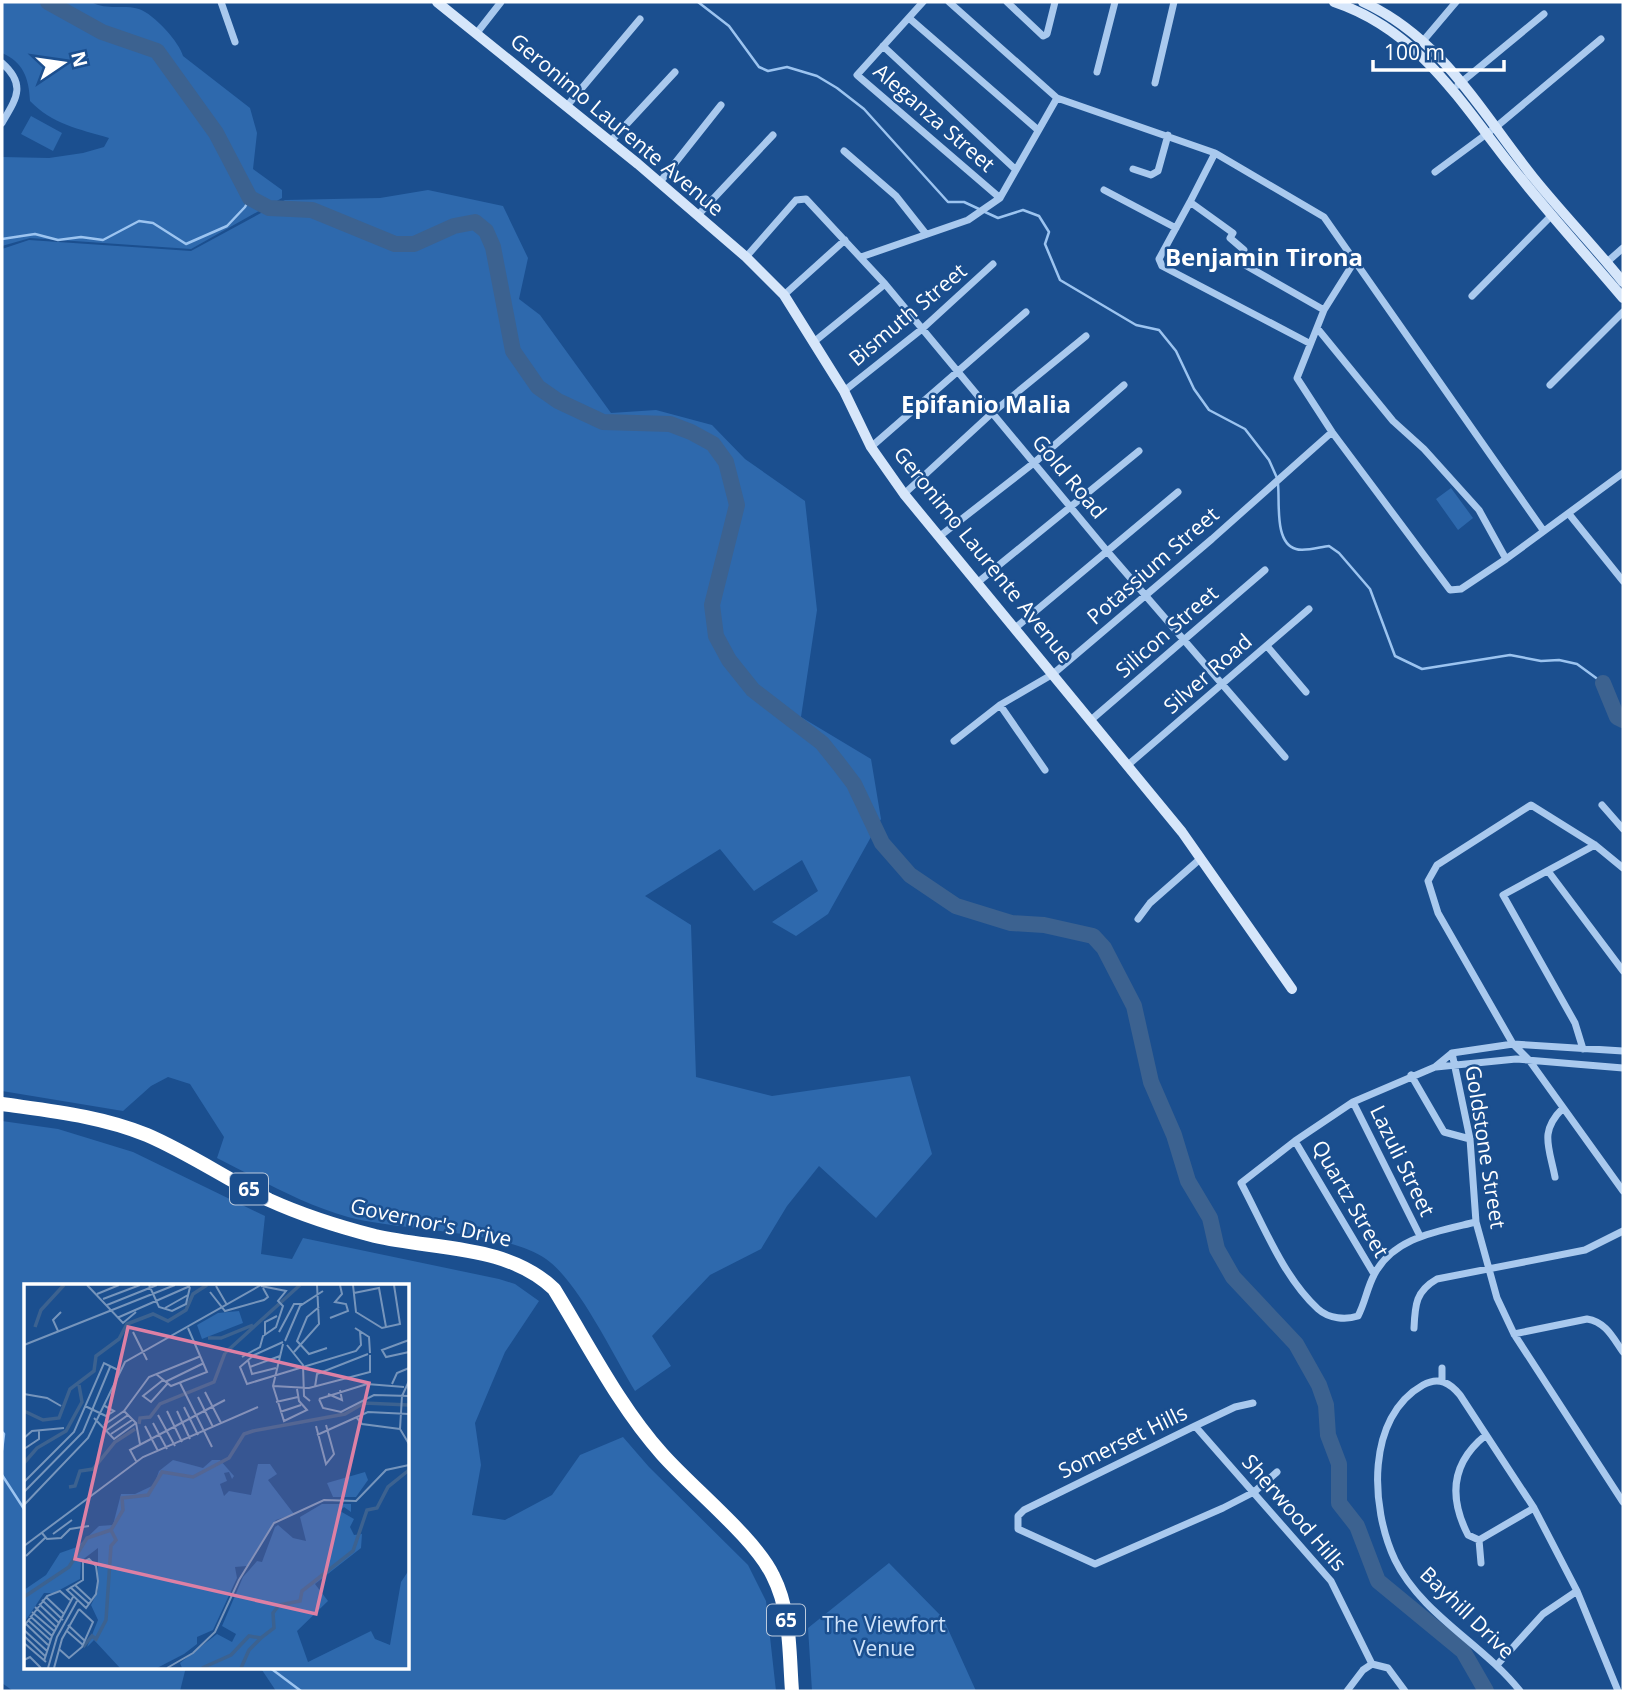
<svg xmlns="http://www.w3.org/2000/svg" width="1625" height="1693" font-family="'Open Sans',sans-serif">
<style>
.green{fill:#2e69ad}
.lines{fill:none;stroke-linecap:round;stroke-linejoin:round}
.stream{stroke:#9cc4f0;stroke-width:2.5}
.river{stroke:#3c6290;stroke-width:16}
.street{stroke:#a9c9ee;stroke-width:7}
.secondary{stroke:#d6e6fa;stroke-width:10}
.highway{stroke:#fff;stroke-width:14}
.labels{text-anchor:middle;stroke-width:5;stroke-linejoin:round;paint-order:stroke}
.shield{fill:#1b4f8f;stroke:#bbcadd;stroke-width:2}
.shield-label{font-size:19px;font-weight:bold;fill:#fff}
.street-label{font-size:21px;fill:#fff;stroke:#1b4f8f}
.park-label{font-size:21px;fill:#cfe3fa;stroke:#1b4f8f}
.quarter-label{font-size:24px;font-weight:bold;fill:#fff;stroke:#1b4f8f}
.inset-river{fill:none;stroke:#3c6290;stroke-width:3.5}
.inset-road{fill:none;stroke:#7695bc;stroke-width:2}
.view{fill:#dd80a5;fill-opacity:0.15;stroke:#dd80a5;stroke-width:3.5}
.inset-edge{fill:none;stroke:#fff;stroke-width:3.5}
</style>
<rect width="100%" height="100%" fill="#1b4f8f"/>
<path class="green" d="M2,2H91C108,11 123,4 139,9C154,14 180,43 183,56L250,108L257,133L253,169L282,190V198L191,249L30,238L2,246V157L49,158L83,153L104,147L109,138C79,129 52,124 30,101C29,78 23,62 2,53Z
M31,116L62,133L53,151L21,134Z
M428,190L503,206L528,258L519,299L540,315L611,413L656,410L712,425L745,459L805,501L817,610L801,717L871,759L881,819L828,914L796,936L772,922L818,891L802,860L754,891L720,849L645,896L691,925L696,1077L772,1096L910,1076L932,1154L876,1218L819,1166L787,1206L761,1249L710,1275L652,1336L671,1366L635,1391C613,1355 578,1281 546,1259C505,1230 400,1231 348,1217C302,1204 259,1179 217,1158L224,1137L190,1084L168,1077L151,1086L123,1111L2,1091V249L29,240L191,251L285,200L380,198Z
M1451,488L1473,518L1458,530L1436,499Z
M2,1121L58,1129L133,1152L265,1216L261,1254L292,1259L303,1238L499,1279L515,1284L539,1301L505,1352L475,1423L481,1465L472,1515L505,1520L552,1495L580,1455L623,1437L649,1467L748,1565L766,1601L776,1691H276L260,1667H408V1285H26V1667H186L180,1691H13L2,1683Z
M889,1563L943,1618L976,1691H812L808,1628Z"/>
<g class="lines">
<path class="stream" d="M698,2L729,26L759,67L768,71L787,67L817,76L837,88L864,109L948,202H964L979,209
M985,212L998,218L1023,210L1039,216L1049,232L1045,244L1060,280L1136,325L1159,330L1176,351L1194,389L1209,410L1245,429L1269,460L1277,478
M2,239L35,234L58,240L81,237L103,240L139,221L153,223L186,244L227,226L245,207L250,198
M1278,484C1280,502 1274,543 1296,549C1304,552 1320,547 1329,546L1339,553L1370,589L1395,656L1422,669L1510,655L1541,661L1559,660L1577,664L1603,683
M2,1432L4,1434L2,1450
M2,1475L26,1512
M269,1667L301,1691"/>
<path class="river" d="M48,2L102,32L157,51L216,133L250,198L269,208L312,210L395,244H414L454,226L475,222L486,231L493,247L513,351L538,387L558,401L603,422L670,424L691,432L713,444L726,462L737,505L712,605L716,636L729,660L753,690L822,743L838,763L854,784L882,843L910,875L956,906L1011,923L1044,925L1093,936L1104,948L1134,1006L1151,1082L1174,1135L1188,1181L1210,1218L1217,1249L1233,1277L1296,1344L1319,1385L1326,1405L1328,1435L1339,1464V1503L1357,1526L1378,1581L1463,1651L1486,1691
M1603,683L1617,717L1623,720"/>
<path class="street" d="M221,2L235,42
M923,2L857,75L1000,198
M949,2L1057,98L1215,153L1324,217L1543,530
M1007,2L1043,36L1047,34L1055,2
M909,18L1038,130
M476,34L501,2
M1423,41L1456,2
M883,46L1015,169
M2,63C27,85 16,99 2,123
M1097,72L1115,2
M1155,83L1174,2
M1458,85L1544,14
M566,107L640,19
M610,142L675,72
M844,151L896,196L926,234
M1133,169L1151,175L1158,171L1168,135
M1435,172L1496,127L1601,39
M660,182L721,105
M1104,190L1176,228
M1190,202L1215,153
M698,215L773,135
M746,257L796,200L806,199L885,284L1107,551L1285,757
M861,257L968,220L1000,198L1057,98
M1356,259L1324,310L1297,378L1332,432L1450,590L1461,589L1506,559L1623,473
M1607,262L1623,248
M784,295L845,240
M1472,296L1552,215
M1317,328L1393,421L1424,449L1479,510L1506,559
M815,341L885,284
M1309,343L1162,266L1159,259L1190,202L1233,233L1230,238L1244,250L1239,260L1245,265L1324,310
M1550,385L1623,312
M844,391L922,329L993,264
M871,447L1026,312
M904,494L992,413L1086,336
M1569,514L1623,581
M940,536L1035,462L1124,385
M977,583L1139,451
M1014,629L1178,492
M1267,646L1306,692
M1000,705L1045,770
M1091,720L1265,570
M954,741L1000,705L1053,674L1212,539L1332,432
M1128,765L1309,609
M1602,805L1623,829
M1623,868L1595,845L1531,805L1437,865L1428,881L1438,913L1513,1044L1529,1060L1623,1191
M1548,871L1623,971
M1138,919L1150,903L1200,859
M1583,1049L1575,1023L1503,895L1595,845
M1452,1053L1470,1139L1476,1222L1497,1298L1514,1334L1623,1502
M1436,1067L1516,1059L1623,1068
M1411,1075L1444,1132L1470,1139
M1353,1102L1420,1236
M1295,1141L1374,1274
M1555,1177C1549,1146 1539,1132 1563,1108
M1476,1222C1439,1231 1393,1237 1374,1275C1367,1288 1365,1303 1358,1316C1346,1320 1329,1319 1318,1309C1283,1277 1263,1224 1241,1183L1295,1141L1353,1102L1435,1067L1452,1053L1513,1044L1623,1051
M1414,1328C1415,1304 1416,1291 1437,1279L1585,1250L1623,1231
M1514,1334L1587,1319C1606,1322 1613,1338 1623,1352
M1442,1368V1381
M1253,1403L1235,1407L1195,1426L1024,1510L1018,1516V1529L1095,1564L1223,1508L1254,1492L1277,1472
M1195,1426L1331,1581L1372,1664
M1486,1435C1452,1462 1448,1496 1468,1535L1479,1540L1534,1508
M1479,1540L1481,1563
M1372,1664L1388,1668L1405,1691
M1497,1665L1543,1614L1577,1591
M1347,1691L1363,1670L1372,1664
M1520,1691C1484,1645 1421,1614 1395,1560C1370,1507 1366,1417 1423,1385C1439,1376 1450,1383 1460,1395L1534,1508L1577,1591L1618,1691"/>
<path class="secondary" d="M437,2L638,164L746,257L784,295L844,391L871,447L904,494L1182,832L1292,989
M1334,2C1418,30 1460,101 1512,167C1547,212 1586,254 1623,298
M1363,2C1442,38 1481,112 1533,177C1562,213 1594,246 1623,282"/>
<path class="highway" d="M2,1104C51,1111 101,1116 147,1135C189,1153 228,1180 269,1200C302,1215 340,1227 375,1236C435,1250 507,1244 554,1289C588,1344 619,1406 662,1454C692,1488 755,1538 773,1576C791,1611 789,1653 792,1691"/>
</g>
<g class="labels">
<g class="shield">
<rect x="230" y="1173.5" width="38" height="31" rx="5"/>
<rect x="767" y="1604.5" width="38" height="31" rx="5"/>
</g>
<g class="shield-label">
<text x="249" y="1196">65</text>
<text x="786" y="1627">65</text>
</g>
<g class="street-label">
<text transform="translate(934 118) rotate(41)" y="7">Aleganza Street</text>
<text transform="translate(617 125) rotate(40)" y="7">Geronimo Laurente Avenue</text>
<text transform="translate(908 315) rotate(-40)" y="7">Bismuth Street</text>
<text transform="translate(1069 477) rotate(50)" y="7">Gold Road</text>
<text transform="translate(983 555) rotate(51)" y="7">Geronimo Laurente Avenue</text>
<text transform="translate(1153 566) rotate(-41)" y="7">Potassium Street</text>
<text transform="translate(1167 632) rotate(-41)" y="7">Silicon Street</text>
<text transform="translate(1208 674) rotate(-41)" y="7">Silver Road</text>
<text transform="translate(1485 1147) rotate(81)" y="7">Goldstone Street</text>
<text transform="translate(1402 1161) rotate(64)" y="7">Lazuli Street</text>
<text transform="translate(1350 1199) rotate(60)" y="7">Quartz Street</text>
<text transform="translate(431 1223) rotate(12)" y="7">Governor's Drive</text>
<text transform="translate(1123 1442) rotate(-26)" y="7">Somerset Hills</text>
<text transform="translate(1294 1513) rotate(49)" y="7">Sherwood Hills</text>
<text transform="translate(1467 1613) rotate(44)" y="7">Bayhill Drive</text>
</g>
<g class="park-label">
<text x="884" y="1632">The Viewfort<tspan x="884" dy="24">Venue</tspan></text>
</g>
<g class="quarter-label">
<text x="1264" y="266">Benjamin Tirona</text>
<text x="986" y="413">Epifanio Malia</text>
</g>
</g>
<g transform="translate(24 1284)">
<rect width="385" height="385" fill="#1b4f8f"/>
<path d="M215,27L219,39L178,55L173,41L194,29ZM149,176L179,184L188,176H196L210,192L208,195L205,188L200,189L203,197L196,200L200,212L205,207L227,211L234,180H246L253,190L244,196L270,230L252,236L223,282L211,283L213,294L189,346L173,353V360L160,370L133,384H96L70,356L63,363L74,336L67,321L74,307V264L57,277L56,295L30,309H20L0,339V306L22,291L36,269L53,263L75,242L89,241L97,210H111L130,201L135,187ZM341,188L344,196L332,213H309L303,199ZM298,220H327V228L320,223L316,227L330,235L326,243L330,251L338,250L337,264L291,300L304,317L273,347L284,378L347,347L351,355L366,361L377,298L385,286V384H158L156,379L193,350L208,358L212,350L198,342L219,293L233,277L238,278L251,243L254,241L269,254L282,257L276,233Z" fill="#2e69ad"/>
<path class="inset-river" d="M11,43L17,26L40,1M184,54H197L229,41M201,69L276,1M0,127L19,136L35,134L46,105L70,87L72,72L95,55L103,40L129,30L144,37L162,26L169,10L183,1M115,140L116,134L126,133L136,120L190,98L201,69M0,179L13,164L42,147L58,118L55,101M45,203L51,202L56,187L69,185L91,158L111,145M0,313L45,283L63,254L87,246L99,226L98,214L124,211L138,188L169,193L205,174L220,150L229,147L321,130L340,119L385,121M59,363L68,352L72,355L82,336L87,262L92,256L87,246M178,384L207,371L225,352L237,354L250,344L249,329L255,321L276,317L278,307L329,267L343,226L353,224L364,203L385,186M217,384L225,366L237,354"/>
<path class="inset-road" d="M63,1L99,39L112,28M125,1L135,23L148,27L162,20L166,3M329,1L332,28L358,44L376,40L370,1M192,2L203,21M186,8L201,27L240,16L244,13L239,4M330,9L355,4L362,43M73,10L95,1M79,15L116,1M83,21L133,1M295,23L283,33L273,57L285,70L303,64M141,24L164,11M93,34L166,2M306,34L324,27L322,20L311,18L318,10L316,1M331,44L345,53L346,69M34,47L29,36L37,28M109,48L123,76M255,48L270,20H279M241,51V38L253,32M385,56L358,66L362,73L385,68M261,57L276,22L299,7M259,58L230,71L216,83L223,100L332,67L337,61L336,47M259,60L249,102L260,137L283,126L275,117L273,105M0,61L151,1M263,61L279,81L280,112L286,117M270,68L295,40L293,1M218,73L236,63L239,52L252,43L259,22L254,17L262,7L237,2M224,76L228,90L252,84M226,83L256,72M132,90L147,102L183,88L164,44M139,96L119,112L127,118L143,100M385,97L378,112L376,145L385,160M141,98L180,79M156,99L188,163M368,100L373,89L385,84M249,102L285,104L346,88V71M291,103L293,90L344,70M181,108L197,139M0,110L23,114L37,122M304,110L318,116L316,106M174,113L189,143M295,115L299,124L317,128L350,111L385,112M295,115L343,100L380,103M252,118L274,113M61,122L82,132L90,127L79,121M160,123L174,151M100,127L112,139L116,160M143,127L158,158M153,127L166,155M256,128L277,121M134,131L151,162M70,134L90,155L112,139M333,134L338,140L376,145M129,139L143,165M80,141L100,127L125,93L177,72M121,142L134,167M292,142L302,180L310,170L302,141M83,146L104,131M87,150L108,136M293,151L344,128L385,130M0,154L8,147L40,144M0,165L15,155V146M112,177L106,166L201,116M0,198L50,148L80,79L94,86M0,208L59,148L86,83M0,221L64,154L101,78L237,1M18,249L23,255L37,254L46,245L65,242M29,250L48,236M0,262L119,173L234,123M2,272L21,254M65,275L72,282L74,297L72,310L62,324L43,306L59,296V278ZM51,301L67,316M46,303L65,320M22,313L40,330M18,316L39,336M15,320L35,339M11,323L32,343M8,328L30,347M6,332L28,352M4,336L26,356M2,340L24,361M44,341L61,357M0,342L23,312L36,307L46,316M0,346L23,367M43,347L59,361M0,352L21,372M0,359L22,378M35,365L45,374L58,363L69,338L55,325M0,376L6,373L17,384M20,377L28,352L49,313M24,384L33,353L53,317M30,384L38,355L55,325M143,384L169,369L191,348L215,296L250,239L300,216L332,217L362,186L385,181"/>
<path class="view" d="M104,43L345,99L292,330L51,275Z"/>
<rect width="385" height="385" class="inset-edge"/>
</g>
<rect width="1625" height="1693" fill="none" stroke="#ffffff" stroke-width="7"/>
<g transform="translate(63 63) rotate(77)" stroke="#1b4f8f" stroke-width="5" paint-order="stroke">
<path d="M0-5L12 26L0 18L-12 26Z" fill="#ffffff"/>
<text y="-10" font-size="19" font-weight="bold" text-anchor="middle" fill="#ffffff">N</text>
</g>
<path d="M1373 60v10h131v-10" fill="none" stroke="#ffffff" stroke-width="3.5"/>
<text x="1384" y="60" font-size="21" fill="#ffffff" stroke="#1b4f8f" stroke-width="5" paint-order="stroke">100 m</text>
</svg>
